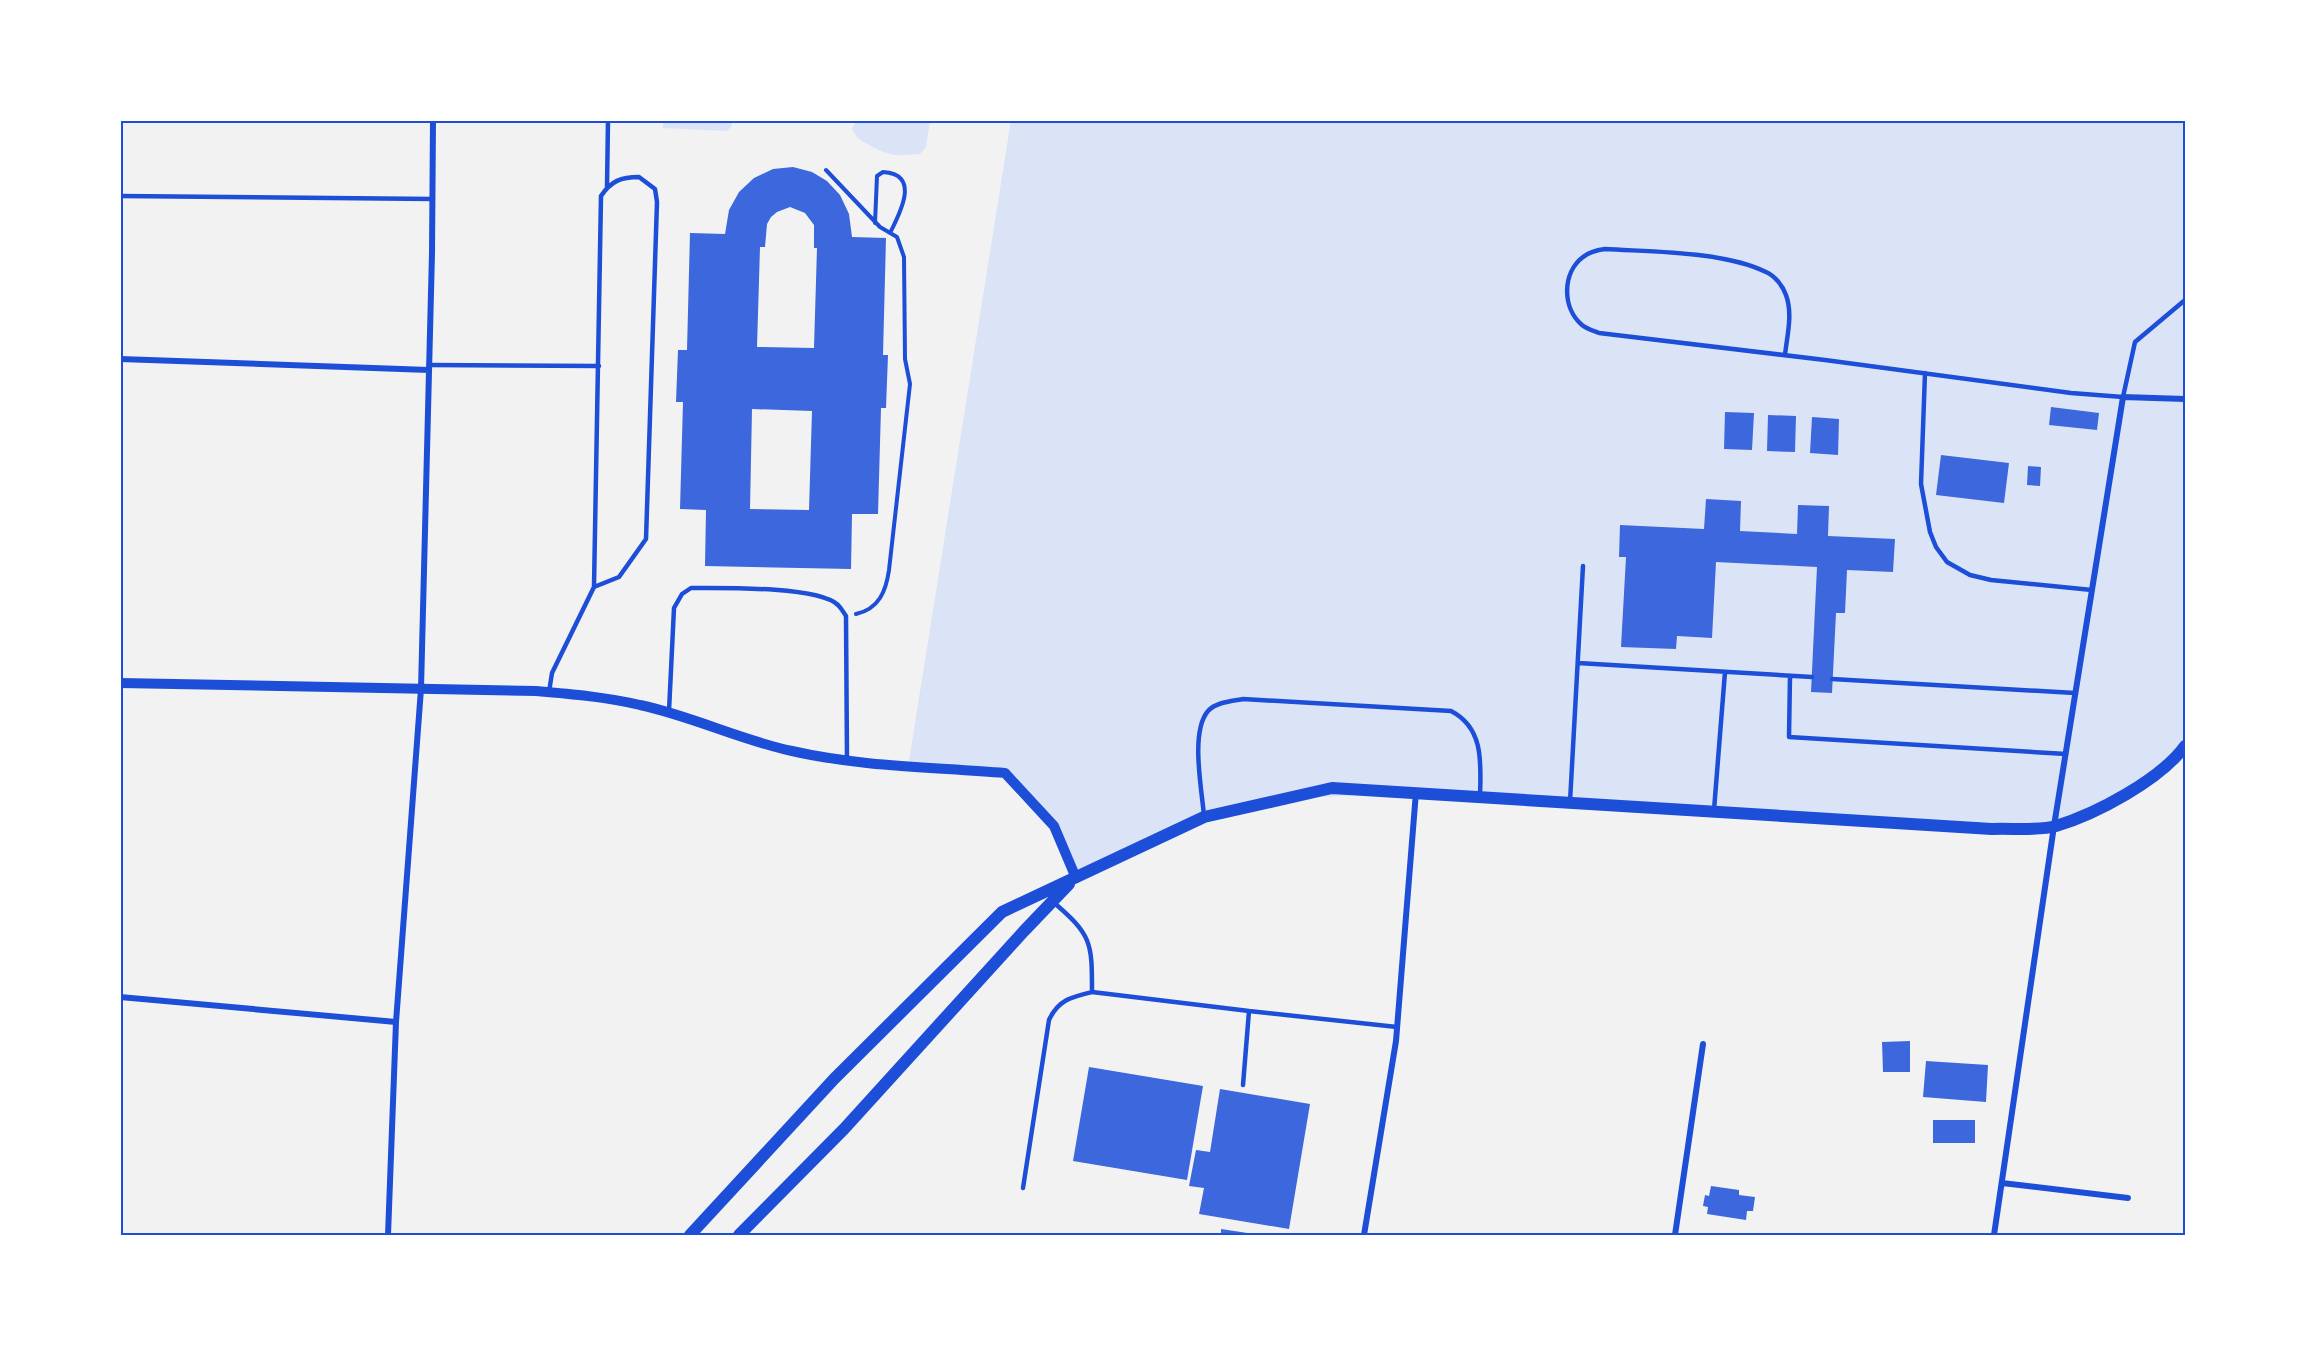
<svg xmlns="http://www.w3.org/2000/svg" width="2305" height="1355" font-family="'Public Sans',sans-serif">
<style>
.green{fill:#dbe4f7}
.building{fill:#3d67dc;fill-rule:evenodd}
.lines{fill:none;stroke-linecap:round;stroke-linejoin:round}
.path{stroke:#1d4ed8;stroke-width:4}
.service{stroke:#1d4ed8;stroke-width:4.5}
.minor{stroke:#1d4ed8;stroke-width:6}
.tertiary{stroke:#1d4ed8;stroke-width:10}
.secondary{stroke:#1d4ed8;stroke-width:12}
.neatline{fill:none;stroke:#1d4ed8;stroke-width:2}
</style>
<rect width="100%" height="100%" fill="#f2f2f2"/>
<path class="green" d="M663,120H732V126L727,131L663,128Z
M856,120H883L894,123L905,120H929L930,122L926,147L920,154C895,156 891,157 869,145C860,140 856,138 852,129Z
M1011,120H2185V745L2108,805L2054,826L1416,792L1281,799L1204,817L1076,878L1054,826L1005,773L908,767Z"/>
<path class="building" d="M793,167L812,172L827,181L840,195L849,214L852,237L886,238L883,355H888L886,408H881L878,514H852L851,569L705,566L706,510L680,509L683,402H676L678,350H687L690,233L725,234L729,210L739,192L754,178L773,169ZM790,207L805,213L814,225V248H817L814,348L757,347L760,247H765L767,224L771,217L777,212ZM752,409L812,411L809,510L750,509Z
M2051,407L2099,413L2097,430L2049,425Z
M1725,412L1754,413L1752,450L1724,449Z
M1768,415L1796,416L1795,452L1767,451Z
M1812,417L1839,419L1838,455L1810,453Z
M1941,455L2009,463L2004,503L1936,495Z
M2028,466L2041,467L2040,486L2027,485Z
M1706,499L1741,501L1740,531L1797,534L1798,505L1829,506L1828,536L1895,539L1893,572L1847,570L1845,613H1836L1832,693L1811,692L1817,567L1716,562L1712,638L1677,636L1676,649L1621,647L1626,557H1619L1620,525L1704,529Z
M1910,1041V1072H1883L1882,1042Z
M1926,1061L1988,1065L1986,1102L1923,1097Z
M1089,1067L1203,1086L1187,1180L1073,1161Z
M1220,1089L1310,1104L1289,1229L1199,1214L1204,1188L1189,1186L1196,1150L1210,1152Z
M1933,1120H1975V1143H1933Z
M1711,1186L1739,1190V1195L1755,1197L1753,1211H1747L1746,1220L1707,1214L1708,1207L1703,1206L1705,1195L1709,1196Z
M1221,1229L1254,1234V1235H1221Z"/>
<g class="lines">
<path class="path" d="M826,170L880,227L897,237L904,257L905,359L910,384L889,570C886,591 879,609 856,614
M875,223L877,176L883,172C921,174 900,213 890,233"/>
<path class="service" d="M607,187L608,120
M120,196L433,199
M1785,355C1787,336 1793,314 1786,295C1783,286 1775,276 1766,272C1723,251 1652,252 1605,249C1598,250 1589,252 1583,257C1562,273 1562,308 1582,325C1587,329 1594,331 1599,333L1825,360L2071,393L2123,397L2135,342L2185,300
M429,365L599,366
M1925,373L1921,484L1930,532L1936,547L1947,562L1970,575L1991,580L2092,590
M1578,663L1812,677
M1790,676L1789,737L2066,754
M1832,679L2075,693
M549,692L552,673L594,587L601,196C611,181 621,177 639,177L655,189L657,202L646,539L619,577L594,587
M669,711L674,608L682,594L691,588C720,588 818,586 838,605C841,608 844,613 846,616L847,761
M1570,802L1583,566
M1714,810L1725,672
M1204,816C1202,790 1190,732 1208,711C1216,702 1232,701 1243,699L1451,711C1484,728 1481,763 1480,796
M1052,901C1092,935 1092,942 1092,992
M1249,1011L1397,1027
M1023,1188L1049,1020C1058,1000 1071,997 1092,992L1249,1011L1243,1085"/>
<path class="minor" d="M120,359L429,370
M120,997L396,1022
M2002,1183L2128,1198
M388,1235L396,1022L421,689L432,253L433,120
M1364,1235L1396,1041L1416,792
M1675,1235L1703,1044
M1994,1235L2054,826L2123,397L2185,399"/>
<path class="tertiary" d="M120,683L536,691C571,694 606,697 640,705C692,716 740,740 792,751C862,767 934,767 1005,773L1054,826L1076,878"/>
<path class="secondary" d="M690,1235L834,1079L1002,912L1204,817L1332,788L1992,829C2010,828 2039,831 2056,826C2096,814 2160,780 2185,746
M739,1235L844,1129L1024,931L1069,884"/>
</g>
<rect width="2305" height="1355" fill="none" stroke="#ffffff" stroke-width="243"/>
<rect x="122" y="122" width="2062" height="1112" class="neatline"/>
</svg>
